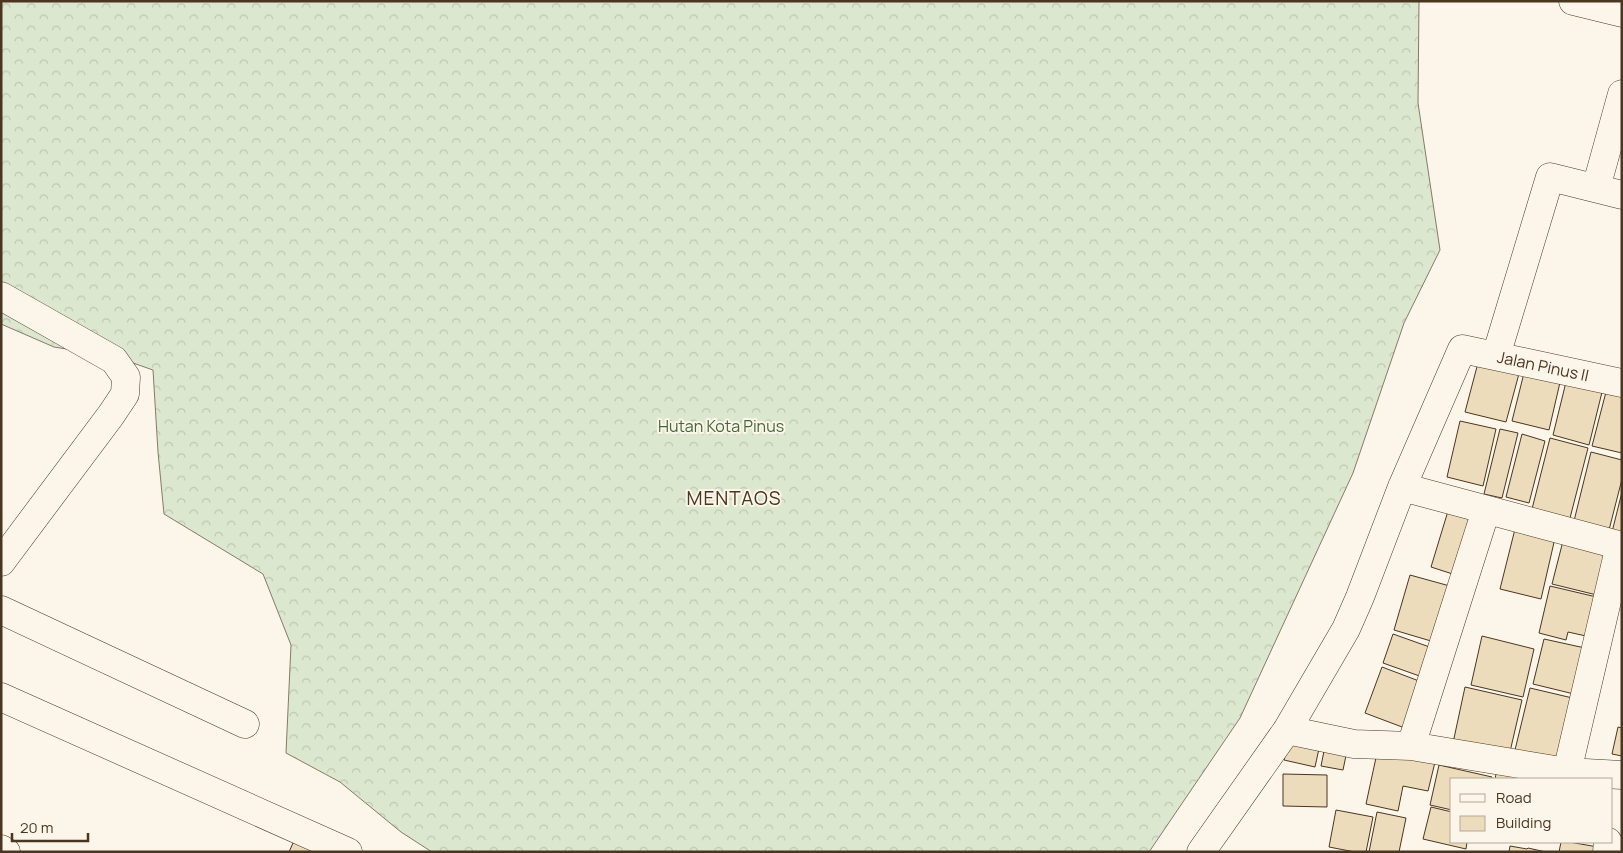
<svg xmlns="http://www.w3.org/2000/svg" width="1623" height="853" font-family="Manrope,sans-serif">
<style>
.forest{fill:url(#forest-crowns);stroke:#887966}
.building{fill:#ecdcbc;stroke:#4a3520}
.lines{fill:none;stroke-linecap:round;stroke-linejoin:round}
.minor-casing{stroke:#4a3520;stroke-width:29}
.minor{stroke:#fbf6e9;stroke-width:28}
.labels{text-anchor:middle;stroke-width:4;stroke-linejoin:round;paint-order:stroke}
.street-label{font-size:16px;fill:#4a3520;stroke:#fbf6e9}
.park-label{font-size:16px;fill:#436837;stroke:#fbf6e9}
.quarter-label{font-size:19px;letter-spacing:1px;fill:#4a3520;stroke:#fbf6e9}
</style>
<defs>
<pattern id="forest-crowns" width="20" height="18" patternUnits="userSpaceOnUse" patternTransform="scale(1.25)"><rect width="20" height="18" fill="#dce7d0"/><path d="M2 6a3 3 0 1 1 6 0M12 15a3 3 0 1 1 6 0" fill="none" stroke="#bec7b2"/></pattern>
</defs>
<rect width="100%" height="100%" fill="#fbf6e9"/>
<path class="forest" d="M1,1H1419L1418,103L1440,250L1404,323L1353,473L1240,718L1149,852H432L401,832L340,782L286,753L291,645L263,574L164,514L158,452L153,370L116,357L54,347L1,324Z"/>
<path class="building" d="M1479,359L1520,370L1506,422L1465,412Z
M1525,369L1561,378L1549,430L1512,421Z
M1567,378L1603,388L1589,445L1553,435Z
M1607,388L1622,392V453L1592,446Z
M1460,421L1496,429L1483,486L1447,477Z
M1500,429L1518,433L1502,498L1484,494Z
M1522,434L1545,441L1529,503L1506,497Z
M1550,438L1588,448L1570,518L1532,509Z
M1591,452L1622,460V479L1609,530L1574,521Z
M1622,492V534L1612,532Z
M1448,511L1479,520L1462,577L1431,567Z
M1515,529L1555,538L1541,599L1500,589Z
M1564,537L1617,550L1605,597L1552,584Z
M1410,575L1457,588L1441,644L1394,630Z
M1550,586L1605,599L1595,638L1568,632L1566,640L1539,633Z
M1393,634L1438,650L1428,679L1383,663Z
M1482,636L1534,649L1523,697L1471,685Z
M1544,639L1585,648L1574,694L1533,684Z
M1382,667L1427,684L1410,730L1365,713Z
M1465,687L1522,700L1509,756L1453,743Z
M1530,688L1581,700L1566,763L1515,750Z
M1618,727L1622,728V756L1612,754Z
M1290,737L1320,744L1315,767L1284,760Z
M1326,741L1348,746L1343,770L1321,766Z
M1377,753L1436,758L1428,791L1403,786L1398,811L1366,804Z
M1439,765L1492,777L1491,779H1452V810L1430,805Z
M1498,765L1559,779H1495Z
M1283,774L1327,775V807L1283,806Z
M1431,807L1452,812V842H1467L1466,849L1423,839Z
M1336,810L1373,817L1366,852H1355L1329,847Z
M1377,812L1406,818L1399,852H1369Z
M297,834L339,852H289Z
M1561,842H1569L1598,847L1597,852H1559Z
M1510,846L1527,849L1528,848L1546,852H1509Z"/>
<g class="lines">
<defs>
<path id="minor" d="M1573,1L1622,13
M1596,188L1622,94
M1,296L114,360L126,377L125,394L111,415L1,562
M1496,356L1550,177L1622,195
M1402,487L1622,546
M1,610L245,724
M1,697L348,852
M1287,730L1354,744L1411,746L1567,772L1622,775
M1411,746L1486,510
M1567,772L1620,545
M1,849L6,852
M1201,852L1287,730L1346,629L1360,597L1402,487L1462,349L1622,383
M1607,852L1608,842"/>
</defs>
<use href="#minor" class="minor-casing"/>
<use href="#minor" class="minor"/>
</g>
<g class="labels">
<g class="street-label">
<text transform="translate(1543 366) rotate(12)" y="6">Jalan Pinus II</text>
</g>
<g class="park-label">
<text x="721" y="432">Hutan Kota Pinus</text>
</g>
<g class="quarter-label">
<text x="734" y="505">MENTAOS</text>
</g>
</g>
<rect width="1623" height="853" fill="none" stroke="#4a3520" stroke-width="5"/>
<rect x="1450" y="778" width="162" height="65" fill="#fbf6e9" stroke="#b4a999"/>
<rect x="1460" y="794" width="25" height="8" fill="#fbf6e9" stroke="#b4a999"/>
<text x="1496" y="803" font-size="15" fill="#4a3520">Road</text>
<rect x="1460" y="816" width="25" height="15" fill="#ecdcbc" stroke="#b4a999"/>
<text x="1496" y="828" font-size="15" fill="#4a3520">Building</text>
<path d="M12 833v8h76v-8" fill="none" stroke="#4a3520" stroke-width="2.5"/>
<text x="20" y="833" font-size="15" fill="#4a3520" stroke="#fbf6e9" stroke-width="4" paint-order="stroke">20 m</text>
</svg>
